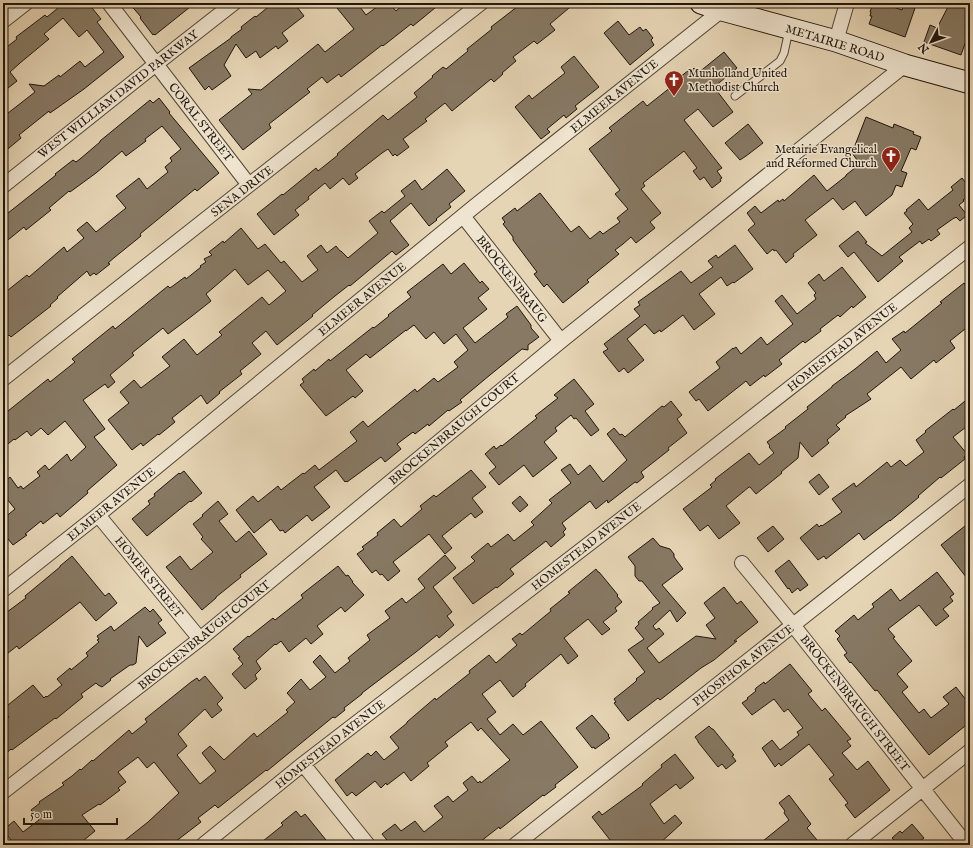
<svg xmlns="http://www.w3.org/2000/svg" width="973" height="848" font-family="'IM FELL English',serif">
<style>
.building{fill:#877964;stroke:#20160c}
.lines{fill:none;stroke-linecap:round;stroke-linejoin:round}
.service-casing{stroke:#524636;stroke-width:9}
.minor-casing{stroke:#524636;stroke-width:16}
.secondary-casing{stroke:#20160c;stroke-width:23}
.service{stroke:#efe4cf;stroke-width:7}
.minor{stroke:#efe4cf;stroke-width:14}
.secondary{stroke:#efe4cf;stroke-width:21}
.labels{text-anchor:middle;stroke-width:3;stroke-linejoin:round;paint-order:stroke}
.street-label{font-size:12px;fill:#20160c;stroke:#efe4cf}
.poi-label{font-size:12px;fill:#20160c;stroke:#efe4cf;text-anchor:start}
</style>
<rect width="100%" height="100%" fill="#e6d5b5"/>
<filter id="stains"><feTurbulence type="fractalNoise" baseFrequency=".005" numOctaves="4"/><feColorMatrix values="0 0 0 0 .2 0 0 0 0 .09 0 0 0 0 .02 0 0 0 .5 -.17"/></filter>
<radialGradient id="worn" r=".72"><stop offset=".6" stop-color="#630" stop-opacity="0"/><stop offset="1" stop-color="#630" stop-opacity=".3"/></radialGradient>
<path class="building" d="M64,3H88L101,19L97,22L124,57L84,89L50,113L49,111L19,135L21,138L3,153V117L35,92L29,84L44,86L59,75L60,77L80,61L85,67L104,52L87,30L79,37L63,18L44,34L49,39L20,63L10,72L17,81L3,92V62L4,64L8,61L3,54V50L17,39L16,37L45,15L47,17Z
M129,3H195L155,35L154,34L153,35L140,18L141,17Z
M273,3H294L304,16L282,33L288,41L278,49L276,46L260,58L256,51L246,58L236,44L224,65L231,76L212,90L209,86L205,90L189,68L231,38V37L242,29L241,27L255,16L256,17Z
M333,3H357L366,15L382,3H389L396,11L405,3H441L413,26L411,24L383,46L382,45L341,77L339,74L327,83L322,77L307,89L310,92L269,124L271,128L243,150L219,120L252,94L248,89L261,90L318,44L325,52L354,29Z
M522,3H575L550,24L555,30L537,44L534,41L513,57L516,61L502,73L503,74L494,82L491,79L452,111L445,103L425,119L427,121L403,139L409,147L397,156L395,154L393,156L388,149L382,153L355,174L358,178L349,185L343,178L330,189L325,183L308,197L309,199L295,210L299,215L274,235L257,214L282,194L283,195L316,168L318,171L338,155L337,154L383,115L388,120L417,97L414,93L433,77L432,76L443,67L446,69L468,51L467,49L492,29L491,27Z
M873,3H882L902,10L904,4L915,8L905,37L869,24L872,16H870L871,12H870Z
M950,3H964L970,6V39L967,38L961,55L924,42L930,25L937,28Z
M618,21L629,35L640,27L643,31L646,29L653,38L651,40L654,45L630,65L604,33Z
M724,52L737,68L714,87L733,112L713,127L698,109L684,120L722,168L717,171L722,178L720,179L721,181L712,188L704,177L700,180L693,171L697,168L684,151L643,183L645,186L641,189L661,213L650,222L655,228L636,243L631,237L623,244L615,250L619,254L587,280L589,282L563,303L547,284L544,287L534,274L537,272L513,240V237L503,224L505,222L502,218L515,208L517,211L540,193L571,232L579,226L590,239L600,231L603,234L610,229L620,222L617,218L628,209L615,194L620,190L589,149L612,131L609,128L643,101L647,106L676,83L675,81L689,70L690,72L694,68L698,73Z
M574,56L599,87L575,106L577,109L566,118L564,115L547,129L550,132L541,139L515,107L529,95L532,99L565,73L561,67Z
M159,98L170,112L169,113L219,173L197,191L195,189L140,234L141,236L115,257L108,263L110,264L96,275L94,273L90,276L87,271L57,297L58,298L50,305L51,306L11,337L9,335L3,340V294L27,275L29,277L64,247L67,252L84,238L77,230L87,222L96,232L126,208L116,196L139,178L147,189L168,172L165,167L172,161L170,158L181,149L162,126L145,139L146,141L126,156L122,151L96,173L70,192L69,191L49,208L51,210L26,230L24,227L3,244V217L56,175L55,174L73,160L76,162L80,159L100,142V141L150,100L153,103Z
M866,117L893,128L894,124L914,132L913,134L921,137L916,150L911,148L901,171L907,173L902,187L896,185L892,195L866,216L855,201L843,210L833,198L805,220L817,235L793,254L794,256L786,263L776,250L774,251L773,249L767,254L748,230L755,224L747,213L755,206L761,213L778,200L779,202L783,199L784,201L814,175L827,191L846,176V175L860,164L852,153Z
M748,124L763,143L750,153L746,156L740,160L725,143Z
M447,169L465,191L449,204L451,207L436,219L437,220L429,226L411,203L390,221L409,245L396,255L392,251L350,286L349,285L335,296L312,315L313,316L277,345L266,331L252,343L261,354L240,371L242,374L219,392L220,393L207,404L201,395L172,418L175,422L159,435L158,434L143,446L141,443L132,450L108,420L129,403L120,392L134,380L141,388L170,366L162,357L184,339L197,355L222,335L219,332L262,297L269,305L286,291L268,270L248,285L235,269L206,294L211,301L192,316L168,334L163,328L132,353L134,355L110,375L115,382L108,388L105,384L83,400L105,429L94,437L117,465L87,491L88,493L60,517L57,513L43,524L41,521L25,534L27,535L13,545L3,533V519L15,509L7,499L8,498L3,490V483L10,477L18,488L21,486L23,489L40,476L37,472L45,465L49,470L67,454L71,461L86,447L65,421L48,435L41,428L31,436L27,431L15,440L14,439L3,448V415L48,379L50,382L75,362L72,359L113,326L115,329L168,286L170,288L185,277L186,279L201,267L200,266L206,262L204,259L212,255L209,252L223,241L224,243L241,228L258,249L265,244L281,263L284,261L302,282L318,270L307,256L321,245L327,253L336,246L340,251H341L348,258L378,233L369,221L382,211L384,213L405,196L401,191L415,180L422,190Z
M962,178L970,188V195L963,200L964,201L959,205L967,215L960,221L956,217L955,218H954L937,230L940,234L931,241L929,239L922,244L920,241L899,257L903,261L878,282L854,252L848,257L839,246L858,231L867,242L865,243L882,256L912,232L909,228L913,224L904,213L907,211L906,210L919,199L928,210L953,190L951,187Z
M735,245L753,269L734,283L733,282L727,286L721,277L699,294L715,314L694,330L683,315L661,332L660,330L654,334L645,324L627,339L644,360L628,373L624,368L619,372L603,352L608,349L604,344L640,316L634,309L640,305L638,302L681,271L691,283L713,267L708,261L716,255L718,258Z
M464,263L480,283L482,281L489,289L478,298L487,309L463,328L475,343L502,322L508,317L506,314L517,306L531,325V328L539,337L528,345V350L522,349L490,375L460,400L462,402L449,411L448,410L429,426L428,424L415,434L413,432L397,444L401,449L385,462L381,457L347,482L346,481L345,482L336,470L314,487L330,507L312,521L307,515L285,533L283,530L280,531L271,519L254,533L236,510L253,496L258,502L278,486L281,490L303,473L304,474L315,465L319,470L357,441L350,432L363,421L368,427L415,389L417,392L434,378L438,382L458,367L454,362L468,350L456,334L444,344L434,332L426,339L414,325L406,331V330L370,358L366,354L346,370L363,391L355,398L353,396L326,416L300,385L304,382L302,379L314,369L315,371L329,359L330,361L373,327L374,328L389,316L388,315L411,297L407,292L443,264L451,274Z
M842,267L866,297L853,308L852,306L840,317L838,315L820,329L821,331L805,343L803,341L779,360L782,364L765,377L764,375L750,386L746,381L708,411L699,399L696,401L689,392L720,368L716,362L733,348V349L736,347L741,354L761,337L767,345L793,324L775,301L782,295L797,314L816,299L814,295L816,293L808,283L819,274L824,281Z
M964,283L970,290V325L950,341L955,348L936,363L934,360L911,379L901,367L867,394L871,399L845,416L846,417L836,425L840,429L827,440L829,443L812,457L800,442L798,458L781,472L782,473L756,494L750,487H749L726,506L740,523L719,539L708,525L700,531L683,509L712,487L710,485L716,480L715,479L749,453L759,465L774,453L769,447L770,446L767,442L786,428L785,427L808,409L807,407L832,387V386L855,369L877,351L886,363L901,350L892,339L904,331L905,333L942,303L940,302Z
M574,379L594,404L585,411L599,430L591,436L576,418L574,419L571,415L555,428L557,431L544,442L557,458L533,477L524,465L499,485L489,473L496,467L485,454L494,446L496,449L501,445L502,446L537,418L535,416L558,398L554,395Z
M970,397V424L953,437L967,454L964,457L965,459L941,478L940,477L918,496L919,497L890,521V520L864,540L859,533L826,559L824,556L818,560L800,538L817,524L819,527L821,525L822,526L842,512L832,499L854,483L856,487L887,462L891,467L900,460L906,466L924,452L916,440L926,432L925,431L953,409L954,410Z
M671,401L682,415L677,419L687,433L668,448L669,450L641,472L644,477L637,483L635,482L608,503L607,500L596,509L590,501L562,523L566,529L563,532L565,535L551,547L546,541L510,569L514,574L497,588L496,587L473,604L453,578L475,561L471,557L488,543L491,547L508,534L514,541L534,525L531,522L552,503L549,500L571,483L561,470L570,464L578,475L590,465L603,482L627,460L607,434L614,428L620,435L622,434L625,437L662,406L664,407Z
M471,470L486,487L472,498L483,512L475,518L471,513L442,536L452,548L445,554L429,534L393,562L400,571L388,581L382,574L380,575L376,570L372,573L357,554L364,549L362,547L378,535L377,533L394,519L401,527L422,509L420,506L434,495L436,497Z
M184,471L202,493L191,502L190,501L147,536L132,519L150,504L148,501L155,496L154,494L179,473L180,474Z
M819,474L829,487L819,495L809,482Z
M520,496L528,505L520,512L512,503Z
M218,501L228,514L219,521L236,542L249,531L267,554L240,575L241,577L216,597V598L202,610L166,567L180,556L191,570L213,552L201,539L203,537L193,524L203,516L202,515Z
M970,522V582L941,545Z
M773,526L784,539L768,552L757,538Z
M653,538L660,546L670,549L674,554V557L683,569L662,585L686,613L677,622L670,610L653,626L656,630L659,628L664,634L647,648L659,663L696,636L716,639L706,625L715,618L704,603L724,587L737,604L741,601L758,622L734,641H737L714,660L701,668L660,700L658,698L628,721L614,703L616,702L614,699L634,683L637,680L636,679L645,672L628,650L644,639L635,628L639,624L638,622L653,609L652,608L660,603L642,581H639L635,576V566L628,557Z
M445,555L456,568L433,587L452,612L447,616L454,625L439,638L437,635L416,652L362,693V694L344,708L345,710L335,718L333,717L267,771L266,770L218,808L215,805L198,818L201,822L171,845H119L148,822L179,793L154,762L147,768L138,757L118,772L126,782L118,788L120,790L100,805L99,804L82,815L95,831L78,845H15L3,830L14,821L23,832L39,820L31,810L40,803L39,802L64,785L62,783L72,776L80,769L81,770L92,760L93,761L129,730L132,734L147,722L145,719L191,682L197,678L199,681L205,676L223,698L217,704L222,710L212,718L205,709L178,734L187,746L177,755L200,784L216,771L202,753L210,746L224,760L254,733L257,737L288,712L286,710L295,702L287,693L301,679L310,690L326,677L313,662L320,655L335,673L350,661L348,658L370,640L367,635L390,618L385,611L402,598L406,603L425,588L418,579Z
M72,556L105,596L109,593L117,603L96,621L80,602L19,649L17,646L3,657V615L26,598L25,596L60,567V566Z
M789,560L808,585L800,591L798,588L792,593L789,588L788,589L775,571Z
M338,566L346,576L348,575L353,582H352L364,595L345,612L341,607L317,626L323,634L311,644L306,638L289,652L281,641L276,645L275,644L256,661L261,669L255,675L257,679L245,689L232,674L243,664L238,658L240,657L233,649L248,636L249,637L273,618L275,620L303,598L301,595Z
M596,569L598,572H599L618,595L617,596L622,602L615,608L617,611L603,622L610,629L602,635L588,619L564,638L578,656L568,664L561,654L525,684L526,686L513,697L500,680L482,694L496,712L487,719L500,735L513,724L523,735L541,721L578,767L555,785L556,787L544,796L543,795L500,829L499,827L476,845H391L382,834L395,824L401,831L415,821L424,832L443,817L434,806L448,796L453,802L468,790L463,783L472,776L478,783L480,781L481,783L510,760L481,728L478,731L471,722L445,742L448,746L427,763L429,766L411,781L404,772L387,785L386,783L381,788L375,781L356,796L352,792L347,796L335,780L368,753L371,756L376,751L384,760L399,748L390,737L407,723V722L435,698L436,700L470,673L469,671L489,655L496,663L517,645L512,639L520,633L522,635L551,611L550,609L570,593L568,592Z
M937,572L954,594L950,597L953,601L943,609L949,616L936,626L919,605L888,629L895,637L893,638L912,661L897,674L908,687L902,692L919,713L924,709L931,718L949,704L943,697L956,687L970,705V722L929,755L877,690L875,691L856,668L851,662L850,663L844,655L847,653L837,639L840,636L835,631L854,615L858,620L874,607L872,604L891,589L900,601Z
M145,607L150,612L153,609L162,620L158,623L166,633L147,647L139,636L136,663L133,665H130L110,679L111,680L102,687L98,685L96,683L81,694L83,697L56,719L55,718L12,750L11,749L3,756V722L9,717L3,709L33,685L44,698L46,696L47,697L62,685L57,679L70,668L71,670L88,656L86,653L99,642L97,640L99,639L97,636L111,626L114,631Z
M790,664L812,691L808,694L822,711L825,708L851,739L847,741L851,746L842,753L857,770L868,761L890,790L855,818L845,805L848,803L829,779L834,775L809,744L781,766L779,763L775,767L762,748L772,740L780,750L799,735L797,732L803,728L788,709L784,712L774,699L752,715L742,703L748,699L747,698L756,691L755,690L756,688L764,682L765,684Z
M592,715L609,735L608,736L610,738L595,749L594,747L592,748L576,728Z
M709,726L712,729H713L734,755L732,756L736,761L726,769L722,764L718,767L698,742V741L695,737Z
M675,754L694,778L680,789L676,784L650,804L664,824L675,815L682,823L658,845H614L592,817L599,811L602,815L643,785L642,784L662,767L661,765Z
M789,795L811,824L807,828L817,840L811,845H758L789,820L784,813L785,811L779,803Z
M296,811L301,817L305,814L326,840L320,845H258L283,825L281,823Z
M912,824L924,838L915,845H887L894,840L892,838L900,831L902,833Z"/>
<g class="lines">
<defs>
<path id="service" d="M735,96L780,61L784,53L789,30"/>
<path id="minor" d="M109,3L249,185
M3,21L26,3
M836,41L847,3
M3,186L156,64L234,3
M463,216L561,341
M3,379L249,185L481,3
M98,515L200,639
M742,563L793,625L967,845
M3,590L98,515L475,206L722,10
M303,764L368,845
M3,792L200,639L561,341L905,65
M203,845L303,764L676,477L970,247
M515,845L970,485
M852,845L970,751"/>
<path id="secondary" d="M701,3L722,10L836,41L905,65L970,83"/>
</defs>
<use href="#service" class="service-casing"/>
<use href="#minor" class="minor-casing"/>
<use href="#secondary" class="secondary-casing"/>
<use href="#service" class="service"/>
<use href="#minor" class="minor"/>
<use href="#secondary" class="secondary"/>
</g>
<defs>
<symbol id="church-pin" viewBox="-11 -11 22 30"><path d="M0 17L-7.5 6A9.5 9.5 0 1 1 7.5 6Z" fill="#8f2418" stroke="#efe4cf"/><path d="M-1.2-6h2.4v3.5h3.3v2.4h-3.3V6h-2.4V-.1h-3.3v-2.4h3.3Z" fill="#fff"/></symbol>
</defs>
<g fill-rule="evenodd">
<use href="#church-pin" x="663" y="69" width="22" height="30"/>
<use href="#church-pin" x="880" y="145" width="22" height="30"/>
</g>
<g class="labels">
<g class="street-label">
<text transform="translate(835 43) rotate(17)" y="4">METAIRIE ROAD</text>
<text transform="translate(118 94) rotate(-38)" y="4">WEST WILLIAM DAVID PARKWAY</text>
<text transform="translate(614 96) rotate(-39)" y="4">ELMEER AVENUE</text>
<text transform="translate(201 122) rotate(52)" y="4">CORAL STREET</text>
<text transform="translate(242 191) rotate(-38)" y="4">SENA DRIVE</text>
<text transform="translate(512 279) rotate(52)" y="4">BROCKENBRAUG</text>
<text transform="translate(362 299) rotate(-39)" y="4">ELMEER AVENUE</text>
<text transform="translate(842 347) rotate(-38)" y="4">HOMESTEAD AVENUE</text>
<text transform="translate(454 429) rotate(-40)" y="4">BROCKENBRAUGH COURT</text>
<text transform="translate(111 504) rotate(-39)" y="4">ELMEER AVENUE</text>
<text transform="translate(586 546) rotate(-38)" y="4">HOMESTEAD AVENUE</text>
<text transform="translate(149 577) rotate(51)" y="4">HOMER STREET</text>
<text transform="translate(204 635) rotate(-39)" y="4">BROCKENBRAUGH COURT</text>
<text transform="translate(743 665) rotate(-38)" y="4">PHOSPHOR AVENUE</text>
<text transform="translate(855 703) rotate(52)" y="4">BROCKENBRAUGH STREET</text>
<text transform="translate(330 744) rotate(-38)" y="4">HOMESTEAD AVENUE</text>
</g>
<g class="poi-label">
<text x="688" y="77">Munholland United<tspan x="688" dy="14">Methodist Church</tspan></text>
<text x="877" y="153" text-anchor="end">Metairie Evangelical<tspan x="877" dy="14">and Reformed Church</tspan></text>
</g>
</g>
<rect width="973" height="848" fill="none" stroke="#e6d5b5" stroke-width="16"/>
<rect x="4" y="4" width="965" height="840" fill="none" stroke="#20160c" stroke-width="2"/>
<rect x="8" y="8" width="957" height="832" fill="none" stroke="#20160c"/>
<g transform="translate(931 42) rotate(229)" stroke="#efe4cf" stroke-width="3" paint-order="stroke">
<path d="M0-3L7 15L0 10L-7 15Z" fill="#20160c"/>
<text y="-6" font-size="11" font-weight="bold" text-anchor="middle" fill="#20160c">N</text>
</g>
<path d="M24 818v6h93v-6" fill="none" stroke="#20160c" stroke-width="2"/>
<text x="30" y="818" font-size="12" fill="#20160c" stroke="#efe4cf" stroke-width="3" paint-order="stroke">50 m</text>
<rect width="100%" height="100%" filter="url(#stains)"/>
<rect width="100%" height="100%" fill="url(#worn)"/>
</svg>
